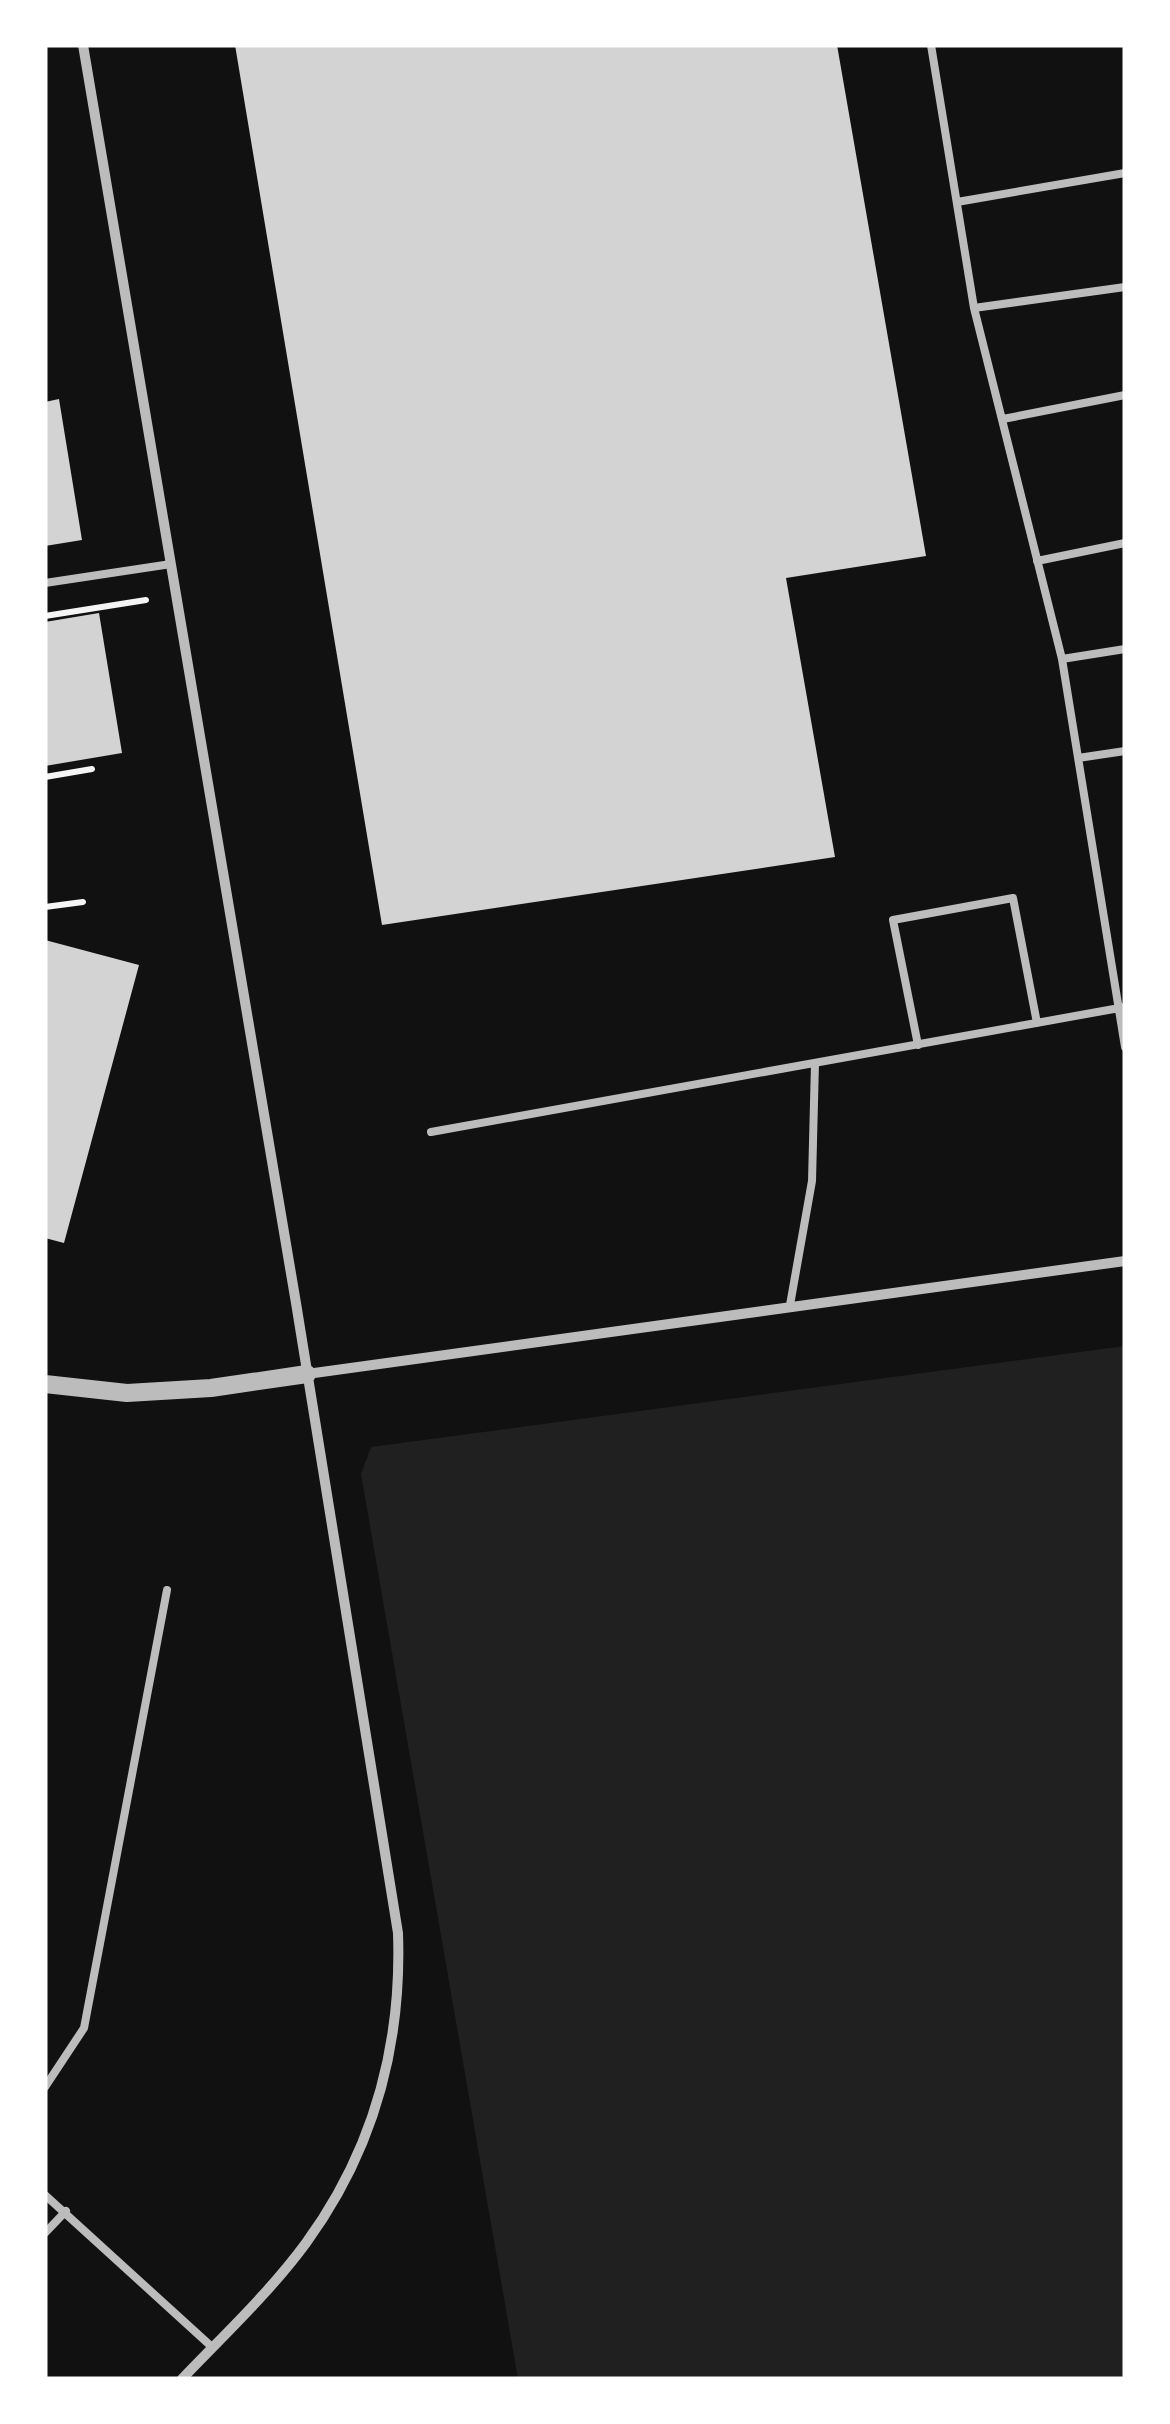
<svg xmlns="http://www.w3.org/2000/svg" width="1170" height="2424" font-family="'IBM Plex Sans',sans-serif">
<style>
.green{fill:#202020}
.building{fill:#d3d3d3}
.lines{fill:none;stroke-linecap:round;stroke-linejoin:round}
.path{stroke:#f5f5f5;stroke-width:6}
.service{stroke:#bcbcbc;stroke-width:8}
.minor{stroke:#bcbcbc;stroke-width:10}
.tertiary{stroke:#bcbcbc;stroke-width:18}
</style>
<rect width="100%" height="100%" fill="#111"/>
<path class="green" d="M1125,1346V2379H518L361,1474L371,1447Z"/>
<path class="building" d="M235,45H837L926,556L786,578L835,857L382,925Z
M59,399L82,540L45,546V402Z
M99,613L122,753L45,766V622Z
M45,940L139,965L64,1243L45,1238Z"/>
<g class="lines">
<path class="path" d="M45,616L146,600
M45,777L92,769
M45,907L83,902"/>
<path class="service" d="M931,45L974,308L1062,659L1125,649
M957,202L1125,173
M974,308L1125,287
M1003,419L1125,395
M1037,561L1125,543
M45,583L171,564
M1062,659L1125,1047
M1078,758L1125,751
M918,1045L893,920L1013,898L1037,1023
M431,1132L1125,1007
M790,1305L812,1181L815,1063
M45,2087L84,2028L167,1590
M45,2195L212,2347
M45,2233L66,2211"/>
<path class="minor" d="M83,45L296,1303L398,1933C402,2046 373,2151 306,2243C270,2292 224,2335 182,2379
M307,1374L1125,1261"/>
<path class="tertiary" d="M45,1384L127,1393L211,1388L307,1374"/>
</g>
<rect width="1170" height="2424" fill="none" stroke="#ffffff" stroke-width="95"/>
</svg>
